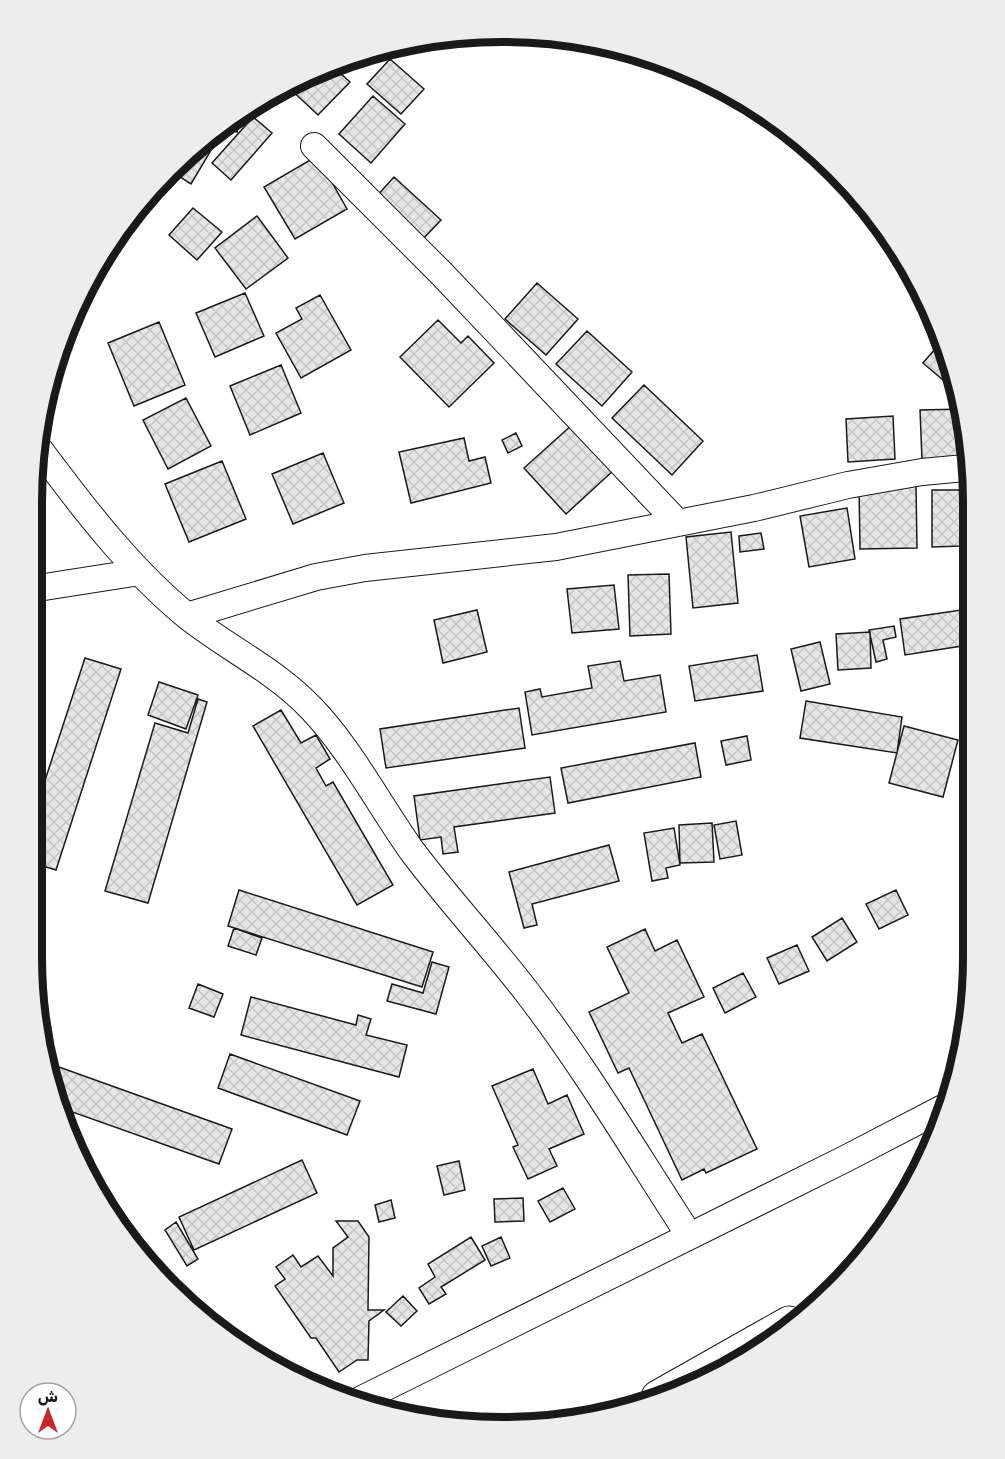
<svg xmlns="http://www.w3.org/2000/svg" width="1005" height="1459" font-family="Rubik,Vazirmatn,sans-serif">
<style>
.building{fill:url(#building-cross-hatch);stroke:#1a1a1a;stroke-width:1.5}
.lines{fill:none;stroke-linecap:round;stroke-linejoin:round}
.street-casing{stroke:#1a1a1a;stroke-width:28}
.highway-casing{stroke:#1a1a1a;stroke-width:35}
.street{stroke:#fff;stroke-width:26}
.highway{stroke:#fff;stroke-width:33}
.rim{fill:none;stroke:#1a1a1a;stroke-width:8}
</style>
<defs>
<pattern id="building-cross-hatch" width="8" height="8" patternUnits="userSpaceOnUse" patternTransform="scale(1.5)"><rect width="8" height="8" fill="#e6e6e6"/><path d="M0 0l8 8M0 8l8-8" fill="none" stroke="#c5c5c5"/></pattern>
</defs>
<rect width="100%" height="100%" fill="#fff"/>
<path class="building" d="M428,40L429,50L412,53L410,42Z
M390,59L424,89L401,114L367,84Z
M331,65L350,82L318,115L288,87L323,67Z
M373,96L405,124L371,163L339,134Z
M243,109L237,132L220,128L241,111Z
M253,117L272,133L231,180L212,163Z
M210,136L217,140L191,184L169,170Z
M317,156L347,209L295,239L264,187Z
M394,177L441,220L423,239L376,197Z
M193,208L222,232L197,260L169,235Z
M257,216L288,258L246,289L215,248Z
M537,283L578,319L546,355L505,319Z
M245,293L264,336L215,357L196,313Z
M320,295L351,350L301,378L276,333L302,319L296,308Z
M438,320L461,343L468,336L494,363L449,407L400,357Z
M159,322L185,385L134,406L108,343Z
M587,331L632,372L602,406L556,364Z
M941,342L958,393L923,363Z
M281,365L301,413L250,435L230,386Z
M644,385L703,441L672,475L612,418Z
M186,398L211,446L168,469L143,420Z
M964,409L965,458L922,459L920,410Z
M893,416L895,459L848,462L846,419Z
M573,424L615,469L566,514L524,468Z
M516,433L522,446L508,453L502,440Z
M464,438L469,461L485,457L491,483L411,503L399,452Z
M323,453L344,503L293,524L272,474Z
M222,461L246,519L189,542L165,484Z
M916,484L917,548L860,549L859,485Z
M932,490H960L961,546L932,547Z
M847,508L855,559L809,567L800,516Z
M731,532L738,603L693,608L686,537Z
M761,533L764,549L740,552L739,536Z
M669,574L671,634L630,636L628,575Z
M614,585L619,629L572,633L567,589Z
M968,609V645L905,655L900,619Z
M477,610L487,652L443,663L434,620Z
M894,626L896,637L883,640L887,659L876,662L869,630Z
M870,632L871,668L838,670L836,634Z
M820,642L830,684L801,691L791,649Z
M757,655L763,691L695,701L689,666Z
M85,658L121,669L56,870L33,863L34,814Z
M620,661L624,681L660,675L666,712L532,735L525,692L540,689L542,697L592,688L588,666Z
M159,682L198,695L186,729L148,715Z
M198,699L207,702L148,903L105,891L155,723L188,733Z
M806,701L902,717L897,753L800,738Z
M519,708L525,748L386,768L380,729Z
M281,710L301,743L316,735L330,759L316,768L326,786L333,782L393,885L357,905L253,726Z
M904,726L958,740L943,797L889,783Z
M747,736L751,760L726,765L721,741Z
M695,743L701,777L568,803L561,768Z
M550,777L555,813L454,827L458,852L443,854L441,837L420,840L414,796Z
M736,821L742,855L720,859L714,825Z
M712,823L714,862L680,863L679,825Z
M674,828L680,865L666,868L668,878L652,881L644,833Z
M609,845L619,881L532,904L537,925L524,928L509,872Z
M239,890L433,952L422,987L228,926Z
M896,890L908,915L879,929L866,904Z
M842,918L857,942L827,961L812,937Z
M32,919L41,922L32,949Z
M234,928L262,938L256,955L228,946Z
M645,929L655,951L677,940L704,997L668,1013L682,1043L702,1034L757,1149L706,1173L704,1169L682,1180L629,1068L618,1073L589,1012L629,993L607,947Z
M797,945L809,971L779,984L767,958Z
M432,962L449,967L436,1014L387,1001L392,984L423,993Z
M743,973L756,997L725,1013L713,988Z
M198,984L223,994L214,1017L189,1008Z
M251,997L356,1025L358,1015L371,1019L366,1035L407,1045L399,1077L241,1035Z
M230,1054L360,1101L347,1135L218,1088Z
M45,1062L232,1129L219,1164L61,1108L48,1079Z
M533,1069L548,1104L567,1095L584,1134L549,1149L557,1166L528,1179L513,1147L518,1145L492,1086Z
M302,1160L317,1193L194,1250L179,1217Z
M459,1161L465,1190L444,1195L437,1166Z
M563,1188L575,1209L550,1222L538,1201Z
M523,1198L524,1221L495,1222L494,1199Z
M391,1200L395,1218L379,1222L375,1205Z
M336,1221H358L369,1237L368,1310H384L369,1321L368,1360H357L339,1372L316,1338H311L275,1286L285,1279L276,1267L293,1255L301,1267L318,1256L333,1276V1248L348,1237Z
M176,1222L198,1259L187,1266L165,1230Z
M471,1237L485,1260L441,1287L446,1294L429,1304L419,1288L435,1277L428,1264Z
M501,1237L510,1258L491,1266L482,1246Z
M403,1296L417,1311L401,1326L386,1312Z"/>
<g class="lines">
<defs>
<path id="street" d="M314,146L442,274L678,523
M40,450C84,509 130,569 187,616C227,648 275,670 311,708C349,747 380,806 412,851C448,899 489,943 526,991C585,1067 636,1154 689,1235
M38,588L140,572
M187,616L316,577L365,568L556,547L754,508L848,485L922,472L965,468
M358,1401L845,1159L947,1106"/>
<path id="highway" d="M658,1397L789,1323"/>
</defs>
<use href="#street" class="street-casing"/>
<use href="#highway" class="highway-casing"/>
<use href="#street" class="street"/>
<use href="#highway" class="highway"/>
</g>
<path d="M0 0H1005V1459H0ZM502 42H503A460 460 0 0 1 963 502V957A460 460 0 0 1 503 1417H502A460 460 0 0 1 42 957V502A460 460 0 0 1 502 42Z" fill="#ededed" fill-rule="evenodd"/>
<path class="rim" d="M502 42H503A460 460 0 0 1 963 502V957A460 460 0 0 1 503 1417H502A460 460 0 0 1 42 957V502A460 460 0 0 1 502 42Z"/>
<g transform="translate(48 1411)"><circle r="28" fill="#ffffff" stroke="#a3a3a3" stroke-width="1.5"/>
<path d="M0-4.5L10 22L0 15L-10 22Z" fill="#c62828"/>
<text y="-9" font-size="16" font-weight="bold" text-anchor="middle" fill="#1a1a1a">ش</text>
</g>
</svg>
